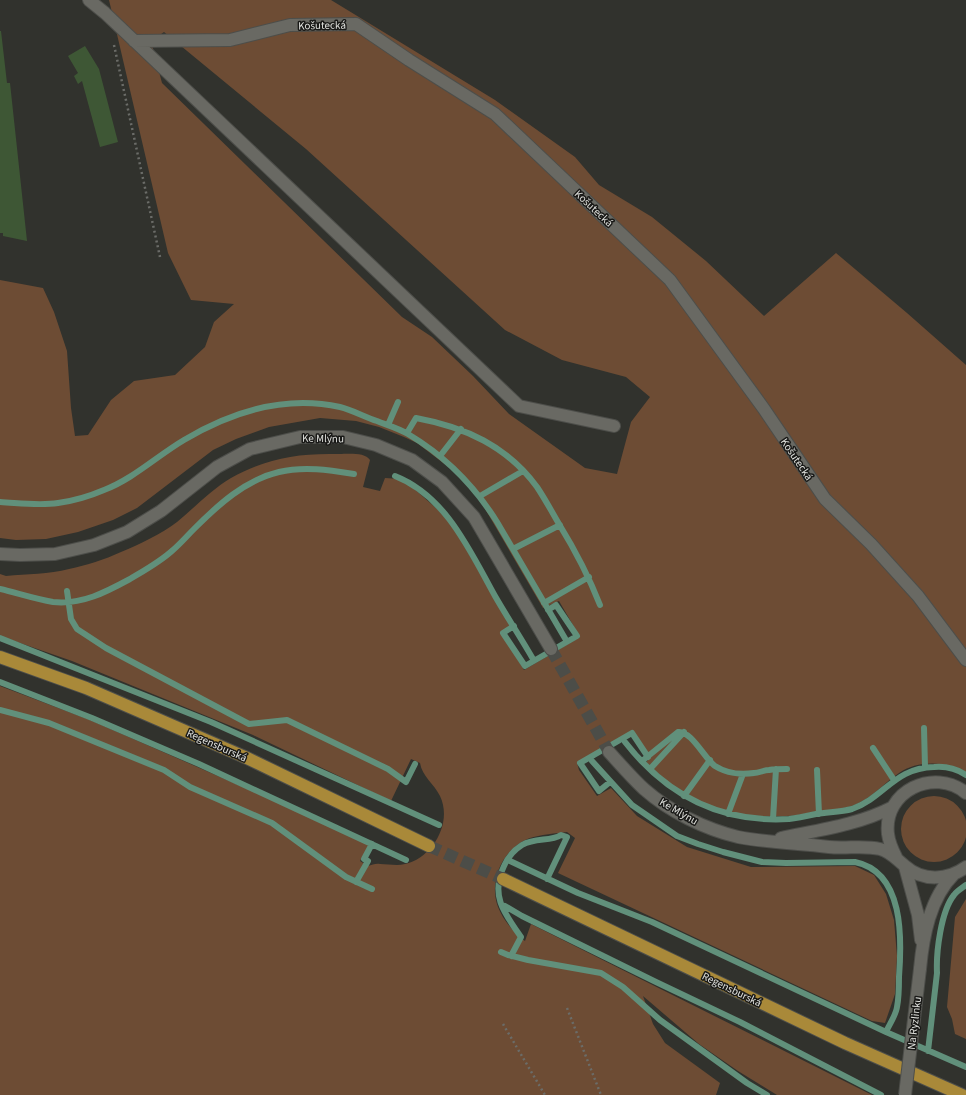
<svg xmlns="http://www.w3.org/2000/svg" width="966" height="1095" font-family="'Source Sans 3',sans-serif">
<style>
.green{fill:#6d4c34;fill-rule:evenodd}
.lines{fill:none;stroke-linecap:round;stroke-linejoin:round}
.stream{stroke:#61907b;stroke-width:6}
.building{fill:#3e5735}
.minor-tunnel{stroke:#4c4d48;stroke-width:12;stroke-dasharray:12 6;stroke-linecap:butt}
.major-tunnel{stroke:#4c4d48;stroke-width:12;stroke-dasharray:12 6;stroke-linecap:butt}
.minor-casing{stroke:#4d4e4a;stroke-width:14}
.major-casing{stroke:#4d4e4a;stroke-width:14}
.path{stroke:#6b6c68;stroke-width:2.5;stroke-dasharray:2 3;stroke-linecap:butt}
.minor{stroke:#696963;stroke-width:12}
.major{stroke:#a98939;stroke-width:12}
.minor-bridge-casing{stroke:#4d4e4a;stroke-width:14;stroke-linecap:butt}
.minor-bridge{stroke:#696963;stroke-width:12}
.labels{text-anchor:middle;stroke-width:3;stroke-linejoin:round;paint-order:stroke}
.street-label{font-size:11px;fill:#e2e3df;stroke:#191917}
</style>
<rect width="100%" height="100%" fill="#31322d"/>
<path class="green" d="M109,0H331L495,100L575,157L599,185L652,217L706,261L764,316L836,253L907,313L966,365V772C947,761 917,760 899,773C883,784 871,799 852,806C840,810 825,810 813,812C804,814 795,816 786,816C749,818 712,812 681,791C668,783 657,772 646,762L651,757L633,731L577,763L579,770L597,796L611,788L637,816L687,847L751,867L855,866L874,875L886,894L894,920L897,956L895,994L885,1023L872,1021L558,873L575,838L567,832C557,833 539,835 530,838C503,848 488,880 498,907C503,920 514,933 525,941L531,924L872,1095H777L738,1071L699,1044L643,996L653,1024L665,1043L720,1083L716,1095H0V686L90,720L259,794L369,845L360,861L368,866C372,865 376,863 380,864C388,864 397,866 405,864C432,858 453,823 440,796C434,784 422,776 420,763L411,759L391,801L253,735L72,661L0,636V574L6,576C27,574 49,574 69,569C87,565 104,560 121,552C140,544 161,534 177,522C194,508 212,489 231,478C268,458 297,453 339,454C348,454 365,452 370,460L363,487L380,491L385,478L400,479L411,486L437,509L450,523L458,533L470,556L512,626L501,632L524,670L580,637L559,601L543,608L481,502L455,472L417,443L404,437L379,427L356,421L320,418L269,427L236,439L213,450L137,508L113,520L78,532L46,539L16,540L0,538V280L43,288L54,312L67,351L71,408L75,436L88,435L111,400L134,381L175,375L205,347L214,322L234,304L191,300L168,253ZM164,32L306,149L505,330L562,360L626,377L650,397L631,422L617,474L585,468L509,414L473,376L432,337L402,317L162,83L151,41Z
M901 829a33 33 0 1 1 66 0a33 33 0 1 1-66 0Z
M966,899V1039L955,1034L952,1019L947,1007L955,917Z"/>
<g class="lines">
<path class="stream" d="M388,425L398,402
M407,433L416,418C465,427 507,446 537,487C545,499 552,512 559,524C575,550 589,577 600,605
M440,456L461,429
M395,476C446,496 470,551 495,596C507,617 521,638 533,659
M480,496L523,471
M0,502C19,503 39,506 58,503C73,501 90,496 104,490C133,479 157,456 184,440C231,412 285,395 340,407C352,410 365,417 377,421C387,425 398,428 408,434C445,456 474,485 497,522L566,640
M513,549L560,525
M0,589C17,593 35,599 53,602C82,605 106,592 130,579C145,570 160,562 173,550C180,544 187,536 194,529C218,505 245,480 279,472C304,466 329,470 354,474
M67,591L71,619L77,629L106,648L249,724L287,720L388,769L406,782L415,764
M544,603L589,577
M514,626L503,633L525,666L577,636L556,605L548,610
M0,638L211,722L439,825
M0,682L92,718L199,764L406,860
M0,710L49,723L164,770L190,787L272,823L346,877L372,889
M924,728L925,767
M625,742C667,796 721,823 789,819C798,818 807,816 816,814C827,812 841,812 852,809C885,797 894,768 934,767C945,766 957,769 966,775
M873,748L894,780
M592,761L632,805L677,836L698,844L723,852L762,862L786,863L855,862C904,872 902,938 899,977C899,987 899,997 897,1007C896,1015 889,1025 886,1032
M642,761L678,732C691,730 705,759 715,766C726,773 741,775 754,773C759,773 764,770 769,770C775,769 781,769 787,769
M650,769L684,732
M817,770L819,814
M610,782L599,791L580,763L632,733L648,757
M684,796L710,760
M728,814L743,774
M773,819L776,769
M510,861L578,893L652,922L886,1032L966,1067
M356,882L368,861L364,859L372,844
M505,906L522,916L656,982L740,1022L881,1095
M501,952L508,955L528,960L601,973L623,987L660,1020L747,1083L767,1095
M511,956L521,937C504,913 490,895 504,866C508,857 514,850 522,845C536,837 550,842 561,835L567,837L547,879
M928,1051L937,973C936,952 941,911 954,895C957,891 962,888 966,885"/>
</g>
<path class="building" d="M0,31H1L7,83H10L27,241L3,236V233H0Z
M85,46L99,69L118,142L100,147L82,81L78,84L74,76L78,73L68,56Z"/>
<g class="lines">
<path class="minor-tunnel" d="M551,649L609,752"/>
<path class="major-tunnel" d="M429,846L503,879"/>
<defs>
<path id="minor" d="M89,0L105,13L519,406L614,426
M134,41L230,40L290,25L356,24L409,60L495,114L670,280L764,409L825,499L871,544L918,596L966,660
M0,554L20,555L55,554L94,545L127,532L161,511L217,467L250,449L300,437H343L376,445L412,460L442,482L474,517L551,649
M609,752C620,764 632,778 644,789C670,812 705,829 738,837C768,843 799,843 829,847C846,849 863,845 880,849C891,852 896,859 905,866C923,882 948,880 966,867
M781,838C819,830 858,825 893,807
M896,857C892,849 889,842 888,834C883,791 934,767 966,793
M905,867L918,915L921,940
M920,969C923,936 930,898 954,874"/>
<path id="major" d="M0,657L86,688L247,758L429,846
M503,879L845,1043L962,1095"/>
</defs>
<use href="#minor" class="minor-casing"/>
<use href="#major" class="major-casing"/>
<path class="path" d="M114,45L160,257
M567,1008L601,1095
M503,1024L545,1095"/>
<use href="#minor" class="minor"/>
<use href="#major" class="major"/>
<defs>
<path id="minor-bridge" d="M905,1095L920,969"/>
</defs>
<use href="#minor-bridge" class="minor-bridge-casing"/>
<use href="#minor-bridge" class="minor-bridge"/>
</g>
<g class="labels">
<g class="street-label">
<text transform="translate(322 25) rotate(-1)" y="4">Košutecká</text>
<text transform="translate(594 208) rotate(43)" y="4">Košutecká</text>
<text transform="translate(323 438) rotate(1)" y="4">Ke Mlýnu</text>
<text transform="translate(797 459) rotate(56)" y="4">Košutecká</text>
<text transform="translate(217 745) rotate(24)" y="4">Regensburská</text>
<text transform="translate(679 811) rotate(30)" y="4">Ke Mlýnu</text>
<text transform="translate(732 989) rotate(26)" y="4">Regensburská</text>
<text transform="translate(914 1023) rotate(-83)" y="4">Na Ryzlinku</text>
</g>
</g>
</svg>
